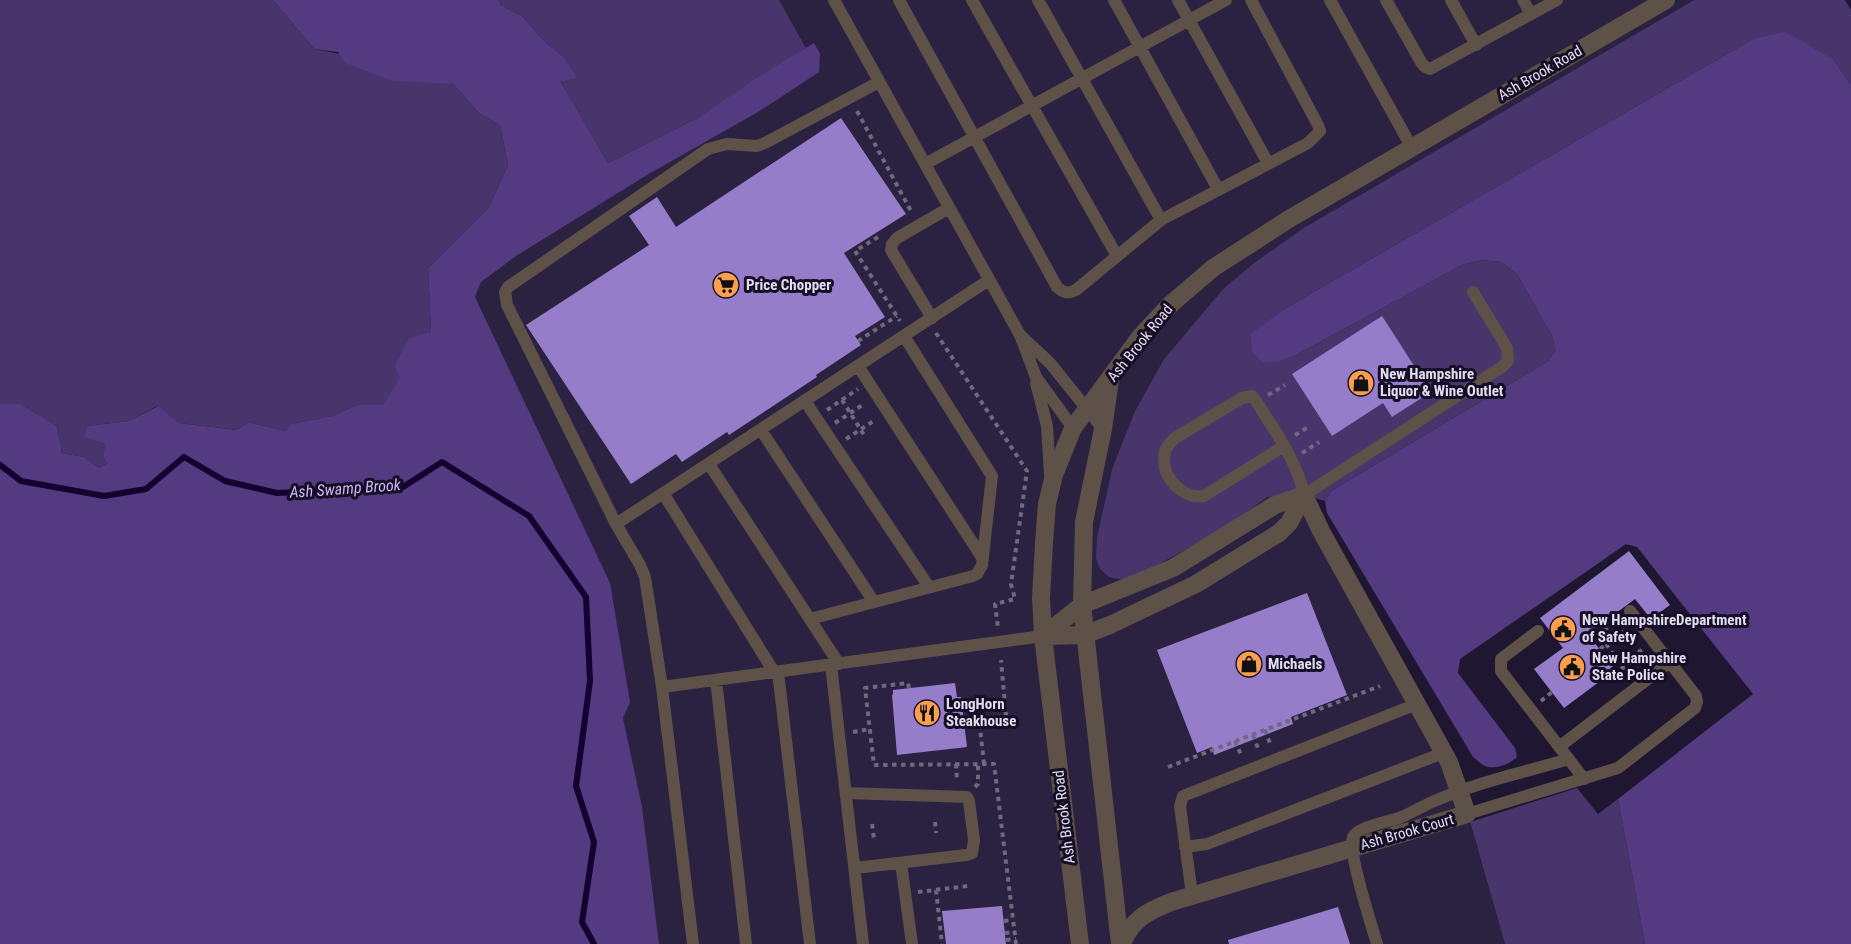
<svg xmlns="http://www.w3.org/2000/svg" width="1851" height="944" font-family="'Roboto Condensed',sans-serif">
<style>
.built{fill:#2b2140}
.green{fill:#48356c}
.forest{fill:#533a81}
.lines{fill:none;stroke-linecap:round;stroke-linejoin:round}
.stream{stroke:#150030;stroke-width:6}
.building{fill:#957dca}
.path{stroke:#6f687f;stroke-width:4;stroke-dasharray:4.5 4.5;stroke-linecap:butt}
.lane{stroke:#5e5248;stroke-width:12}
.street{stroke:#5e5248;stroke-width:18}
.labels{text-anchor:middle;stroke-width:6;stroke-linejoin:round;paint-order:stroke}
.street-label{font-size:15px;fill:#e1dcee;stroke:#160e26}
.poi-label{font-size:15px;font-weight:bold;fill:#e1dcee;stroke:#160e26;text-anchor:start}
.water-label{font-size:16px;font-style:italic;fill:#cab8f6;stroke:#160e26}
</style>
<rect width="100%" height="100%" fill="#1f1731"/>
<path class="built" d="M779,0H1694L1302,229L1254,263L1224,288L1164,359L1135,411L1112,469L1097,537L1096,558L1234,522L1267,497L1304,495L1467,814L1505,944H594L453,286L814,62Z"/>
<path class="green" d="M0,0H273L314,49C362,56 406,78 453,84L480,114L500,125L508,165L489,207L428,268L431,332L383,406L357,405L332,416L291,424L285,431L248,422L237,430L179,423L157,406L129,421L87,426L106,444L108,463L99,468L84,457L62,453L57,426L21,404H0Z
M499,0H779L806,48L699,117L608,163L561,82L576,78L563,56L545,42L522,16L501,5Z
M1694,0H1845L1851,10V85L1834,60L1753,39L1286,308L1250,335L1252,353L1263,363L1278,361L1294,356L1462,265L1481,260L1501,262L1517,274L1553,338L1555,351L1547,362L1331,491L1325,501L1304,495L1267,497L1234,522L1154,567L1124,580L1109,577L1100,569L1096,558L1097,537L1112,469L1135,411L1164,359L1224,288L1254,263L1302,229Z
M1577,788L1598,814L1618,799L1645,944H1505L1470,822Z"/>
<path class="forest" d="M273,0H499L501,5L522,16L545,42L563,56L577,78L561,82L608,163L699,117L758,77L814,43L820,54L819,72L758,112L647,175L516,256L481,282L475,297L610,583L630,702L623,718L642,807L659,944H0V404H21L57,426L62,453L84,457L99,468L108,463L103,456L106,444L84,437L87,426L129,421L158,406L179,423L237,430L248,422L285,431L291,424L332,416L357,405H383L400,378L395,366L409,338L431,332L428,268L489,207L508,165L500,125L480,114L453,84L392,81L345,63L338,52L314,49Z
M1785,32L1834,60L1851,85V944H1645L1618,799L1753,694L1637,547L1626,544L1460,659L1458,673L1515,748L1517,757C1510,764 1495,770 1485,766C1481,764 1476,759 1473,757L1327,513L1325,501L1331,491L1547,362L1555,351L1553,338L1517,274L1501,262L1481,260L1462,265L1294,356L1278,362L1263,363L1252,353L1250,334L1286,308L1753,39Z"/>
<g class="lines">
<path class="stream" d="M0,465L21,481L104,496L146,489L184,457L225,481L277,493L403,487L442,462L529,516L586,597L590,681L576,786L594,842L582,922L594,944"/>
</g>
<path class="building" d="M841,118L906,214L844,253L885,317L855,336L861,345L816,375L817,377L729,435L727,432L682,462L676,454L631,484L526,325L649,245L629,216L657,197L676,227Z
M1382,316L1431,392L1392,417L1383,403L1332,436L1292,374Z
M1629,551L1670,605L1651,619L1635,599L1588,634L1615,670L1564,708L1534,669L1563,648L1540,618Z
M1307,593L1347,695L1291,717L1293,724L1214,755L1212,747L1197,753L1157,650Z
M955,683L957,697H961L967,747L897,755L892,695L893,694V690Z
M1002,906L1006,944H946L942,911Z
M1338,907L1350,944H1229L1228,940Z"/>
<g class="lines">
<path class="path" d="M857,111L912,213
M878,237L855,251L900,321
M936,333L1027,471L1011,584L1015,599L995,604L998,628
M858,341L897,316
M1268,395L1285,385
M842,400L864,435
M827,410L858,389
M835,423L864,404
M1295,435L1310,426
M846,439L875,420
M1302,453L1319,442
M1613,639L1628,629
M1606,644L1628,675
M1600,649L1613,639L1603,625L1617,614
M1631,658L1643,649
M909,688L908,683L865,688L874,765L994,764L1016,944
M1541,701L1552,692
M1265,730L1271,746
M853,732L870,729
M1253,735L1259,751
M1235,741L1242,757
M956,764L957,781
M984,764L979,719L1006,716L1001,660
M1168,767L1380,686
M975,787L978,784V764
M935,822L936,833
M872,824L874,839
M936,890L942,944
M918,892L968,886
M1004,921L1013,920
M1005,933L1015,932
M1006,940L1016,939"/>
<path class="lane" d="M834,0L1020,335L1036,377L1073,428
M899,0L1057,287C1064,293 1067,294 1076,290L1161,220L1308,143L1320,131L1318,125L1251,0
M972,0L1117,256
M1038,0L1161,220
M1114,0L1218,189
M1178,0L1268,163
M1330,0L1412,148
M1386,0L1421,62L1425,67L1430,69L1557,0
M1451,0L1476,45
M1523,0L1531,14
M925,164L1226,0
M932,318L891,250L892,244L897,238L949,208
M1021,336L1050,363L1103,429
M858,366L983,559
M1036,383L1047,426L1050,475
M805,401L929,587
M761,430L874,602
M1284,446L1204,496C1183,499 1163,479 1164,458C1164,449 1169,444 1175,438L1242,398L1252,396L1256,401C1275,431 1297,461 1304,495L1502,367L1508,361L1507,348L1473,292
M709,464L839,664
M663,493L774,672
M616,524L989,280
M810,619L973,576L977,574L982,565L992,476L904,336
M1538,631L1501,659V671L1584,779
M831,665L863,944
M778,672L810,944
M716,680L746,944
M662,687L1043,636
M1559,747L1670,662
M846,793L967,797L969,801L974,840L972,853L966,855L855,868
M1467,814L1618,768L1695,708L1697,702L1696,696L1630,611
M1185,847L1207,844L1443,753
M901,863L912,944
M1192,895L1180,806L1183,796L1417,704
M693,944L662,687L645,577L640,565L616,524L507,305L505,292L508,287L708,149L727,144L757,146L765,143L879,82
M1377,944C1372,927 1347,849 1353,837C1359,826 1388,822 1399,818C1412,813 1424,805 1437,800C1478,782 1525,772 1569,759"/>
<path class="street" d="M1110,380L1103,429L1084,522L1082,605L1120,944
M1043,636L1084,635L1110,625L1196,584L1279,533L1289,523L1304,495
M1043,636L1082,605L1173,568L1275,505L1304,495
M1080,944L1043,636L1041,598L1044,543L1047,504L1054,475L1073,428L1140,337L1171,304L1213,268L1289,219L1666,0
M1122,944C1131,920 1148,911 1171,902L1467,814L1449,762L1321,531L1304,495"/>
</g>
<defs>
<symbol id="supermarket-disc" viewBox="-11 -11 22 22"><circle r="9.5" fill="#fa9f4e" stroke="#160e26"/><path d="M-6-5.5h2.5l.6 2H6L4.5 2H-2.5L-4.4-4H-6ZM-1.5 3.2a1.3 1.3 0 1 0 .1 0ZM3 3.2a1.3 1.3 0 1 0 .1 0Z" fill="#111"/></symbol>
<symbol id="shop-disc" viewBox="-11 -11 22 22"><circle r="9.5" fill="#fa9f4e" stroke="#160e26"/><path d="M-5-2.5h2.3a2.7 3.5 0 0 1 5.4 0H5L5.5 6h-11ZM-1.5-2.5h3a1.5 2.3 0 0 0-3 0Z" fill="#111"/></symbol>
<symbol id="civic-disc" viewBox="-11 -11 22 22"><circle r="9.5" fill="#fa9f4e" stroke="#160e26"/><path d="M-.6-6.5H3V-4.5H.6V-3L4-1V1h2V6H-6V1h2V-1L-.6-3ZM-1.2 2.5V6h2.4V2.5Z" fill="#111"/></symbol>
<symbol id="restaurant-disc" viewBox="-11 -11 22 22"><circle r="9.5" fill="#fa9f4e" stroke="#160e26"/><path d="M-5-6h1v4h1v-4h1v4h1v-4h1v5L-1.5 .5V6h-2V.5L-5-1ZM5-6V6H3V1.5H1.5Q1.5-4 5-6Z" fill="#111"/></symbol>
</defs>
<g fill-rule="evenodd">
<use href="#supermarket-disc" x="711" y="270" width="30" height="30"/>
<use href="#shop-disc" x="1346" y="368" width="30" height="30"/>
<use href="#civic-disc" x="1548" y="614" width="30" height="30"/>
<use href="#shop-disc" x="1234" y="649" width="30" height="30"/>
<use href="#civic-disc" x="1557" y="652" width="30" height="30"/>
<use href="#restaurant-disc" x="912" y="698" width="30" height="30"/>
</g>
<g class="labels">
<g class="street-label">
<text transform="translate(1540 73) rotate(-30)" y="5">Ash Brook Road</text>
<text transform="translate(1140 343) rotate(-51)" y="5">Ash Brook Road</text>
<text transform="translate(1064 817) rotate(-97)" y="5">Ash Brook Road</text>
<text transform="translate(1407 832) rotate(-16)" y="5">Ash Brook Court</text>
</g>
<g class="poi-label">
<text x="746" y="290">Price Chopper</text>
<text x="1380" y="379">New Hampshire<tspan x="1380" dy="17">Liquor &amp; Wine Outlet</tspan></text>
<text x="1582" y="625">New HampshireDepartment<tspan x="1582" dy="17">of Safety</tspan></text>
<text x="1592" y="663">New Hampshire<tspan x="1592" dy="17">State Police</tspan></text>
<text x="1268" y="669">Michaels</text>
<text x="946" y="709">LongHorn<tspan x="946" dy="17">Steakhouse</tspan></text>
</g>
<g class="water-label">
<text transform="translate(345 488) rotate(-4)" y="6">Ash Swamp Brook</text>
</g>
</g>
</svg>
